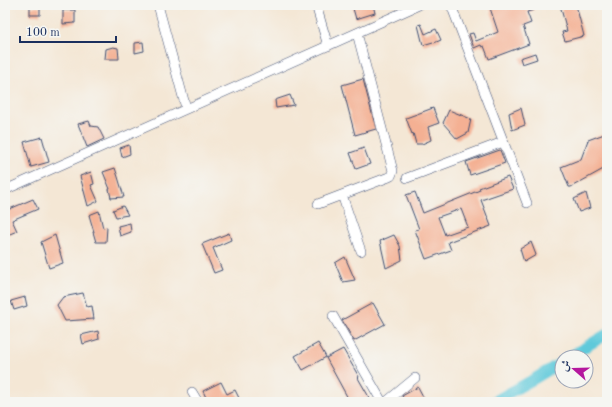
<svg xmlns="http://www.w3.org/2000/svg" width="612" height="407" font-family="'Old Standard TT',Amiri,serif">
<style>
.lines{fill:none;stroke-linecap:round;stroke-linejoin:round}
.river{stroke:#5fc9da;stroke-width:11}
.building{fill:#f4b093;fill-rule:evenodd}
.minor-casing{stroke:#3c4b70;stroke-width:10}
.minor{stroke:#fff;stroke-width:9}
</style>
<rect width="100%" height="100%" fill="#f6f6f2"/>
<filter id="ink" filterUnits="userSpaceOnUse"><feTurbulence type="fractalNoise" baseFrequency=".025" numOctaves="2"/><feDisplacementMap in="SourceGraphic" scale="8" xChannelSelector="R" yChannelSelector="G"/><feConvolveMatrix kernelMatrix="1 2 1 2 8 2 1 2 1" color-interpolation-filters="sRGB"/></filter>
<filter id="wash" filterUnits="userSpaceOnUse"><feTurbulence type="fractalNoise" baseFrequency=".012" numOctaves="4" result="noise"/><feDisplacementMap in="SourceGraphic" scale="16" xChannelSelector="R" yChannelSelector="G"/><feGaussianBlur stdDeviation="0.9" result="paint"/><feColorMatrix in="noise" values="0 0 0 0 0 0 0 0 0 0 0 0 0 0 0 0 0 1.4 0 .05"/><feComposite in="paint" operator="in"/></filter>
<g filter="url(#wash)">
<rect width="100%" height="100%" fill="#f4e7d5"/>
<g class="lines">
<path class="river" d="M569,357L607,334
M493,402L534,379L562,362"/>
</g>
<g id="blocks">
<path class="building" d="M352,5H373L375,13L356,19Z
M498,5H533L534,10L527,12L531,23L523,26L529,44L489,59L484,46L482,47L481,45L474,48L469,34L473,33L476,41L498,32L490,8Z
M560,5H576L584,36L565,41L562,32L567,31Z
M30,7H40V15H30Z
M63,10H75V23L63,24Z
M421,24L425,34L436,29L441,40L434,43L433,42L423,45L418,25Z
M143,42L144,51L135,53V43Z
M113,47L118,48L119,59H105L106,49Z
M535,53L537,59L522,64L520,58Z
M363,79L376,129L355,135L342,85Z
M290,95L294,105L276,108L275,100Z
M433,108L439,123L428,127L431,140L422,144H416L413,133L412,134L406,118Z
M521,108L525,125L512,130L509,113Z
M449,110L471,119L468,133L457,139L443,123Z
M89,121L91,126L98,127L104,139L87,147L78,124Z
M607,133V167L571,187H569L561,167L581,159L588,140Z
M42,137L49,162L31,167L24,142Z
M129,145L130,154L122,157L120,148Z
M364,148L370,164L356,169L350,153Z
M500,150L505,163L470,175L466,162Z
M115,168L118,177L124,197L111,198L109,189H110L103,172Z
M91,172L94,184L91,185L98,201L88,206L80,176Z
M508,177L513,189L481,200L491,226L448,242L451,250L426,259L415,230L419,229L406,195L415,192L423,213L480,190L479,188ZM461,209L468,227L445,235L438,217Z
M586,193L590,208L579,212L574,199Z
M33,199L38,209L12,220L17,231L5,236V211Z
M123,206L128,215L116,217L113,210Z
M99,211L103,228L107,227L106,242H96L93,232H94L89,215Z
M130,223L131,232L120,236L118,226Z
M229,233L231,240L213,248L222,270L214,273L202,244Z
M55,235L63,263L49,268L41,242Z
M394,235L400,246L402,260L386,268L380,241Z
M531,242L536,255L524,262L520,249Z
M345,257L355,280L343,282L335,263Z
M83,293L87,307L92,306L94,319L65,321L57,305L63,297Z
M25,297L27,306L14,310L11,301Z
M373,303L385,324L354,341L342,320Z
M98,331L99,339L83,344L81,335Z
M318,343L326,357L303,370L295,356Z
M343,349L359,377L358,378L369,397L361,402H350L326,358Z
M221,382L227,394L235,390L240,400L236,402H208L203,391Z
M418,387L426,402H405L402,396Z"/>
</g>
</g>
<g filter="url(#ink)">
<use href="#blocks" fill-opacity="0" stroke="#3c4b70" stroke-width="1"/>
<g class="lines">
<defs>
<path id="minor" d="M158,5L186,108
M316,5L328,46
M451,5L527,203
M407,178L503,142
M5,190L419,5
M342,195L361,251
M318,204L389,177L391,176L393,171L357,33
M333,316L382,402
M192,392L198,402
M386,402L415,378"/>
</defs>
<use href="#minor" class="minor-casing"/>
<use href="#minor" class="minor"/>
</g>
</g>
<rect width="612" height="407" fill="none" stroke="#f6f6f2" stroke-width="20"/>
<g transform="translate(574 369) rotate(290)"><circle r="19" fill="#f6f6f2" stroke="#9ea6b7"/>
<path d="M0-3L7 15L0 10L-7 15Z" fill="#b5179e"/>
<text y="-6" font-size="11" font-weight="bold" text-anchor="middle" fill="#1b2f5e">ش</text>
</g>
<path d="M20 36v6h96v-6" fill="none" stroke="#1b2f5e" stroke-width="2"/>
<text x="26" y="36" font-size="12" fill="#1b2f5e" stroke="#f6f6f2" stroke-width="3" paint-order="stroke">100 m</text>
</svg>
